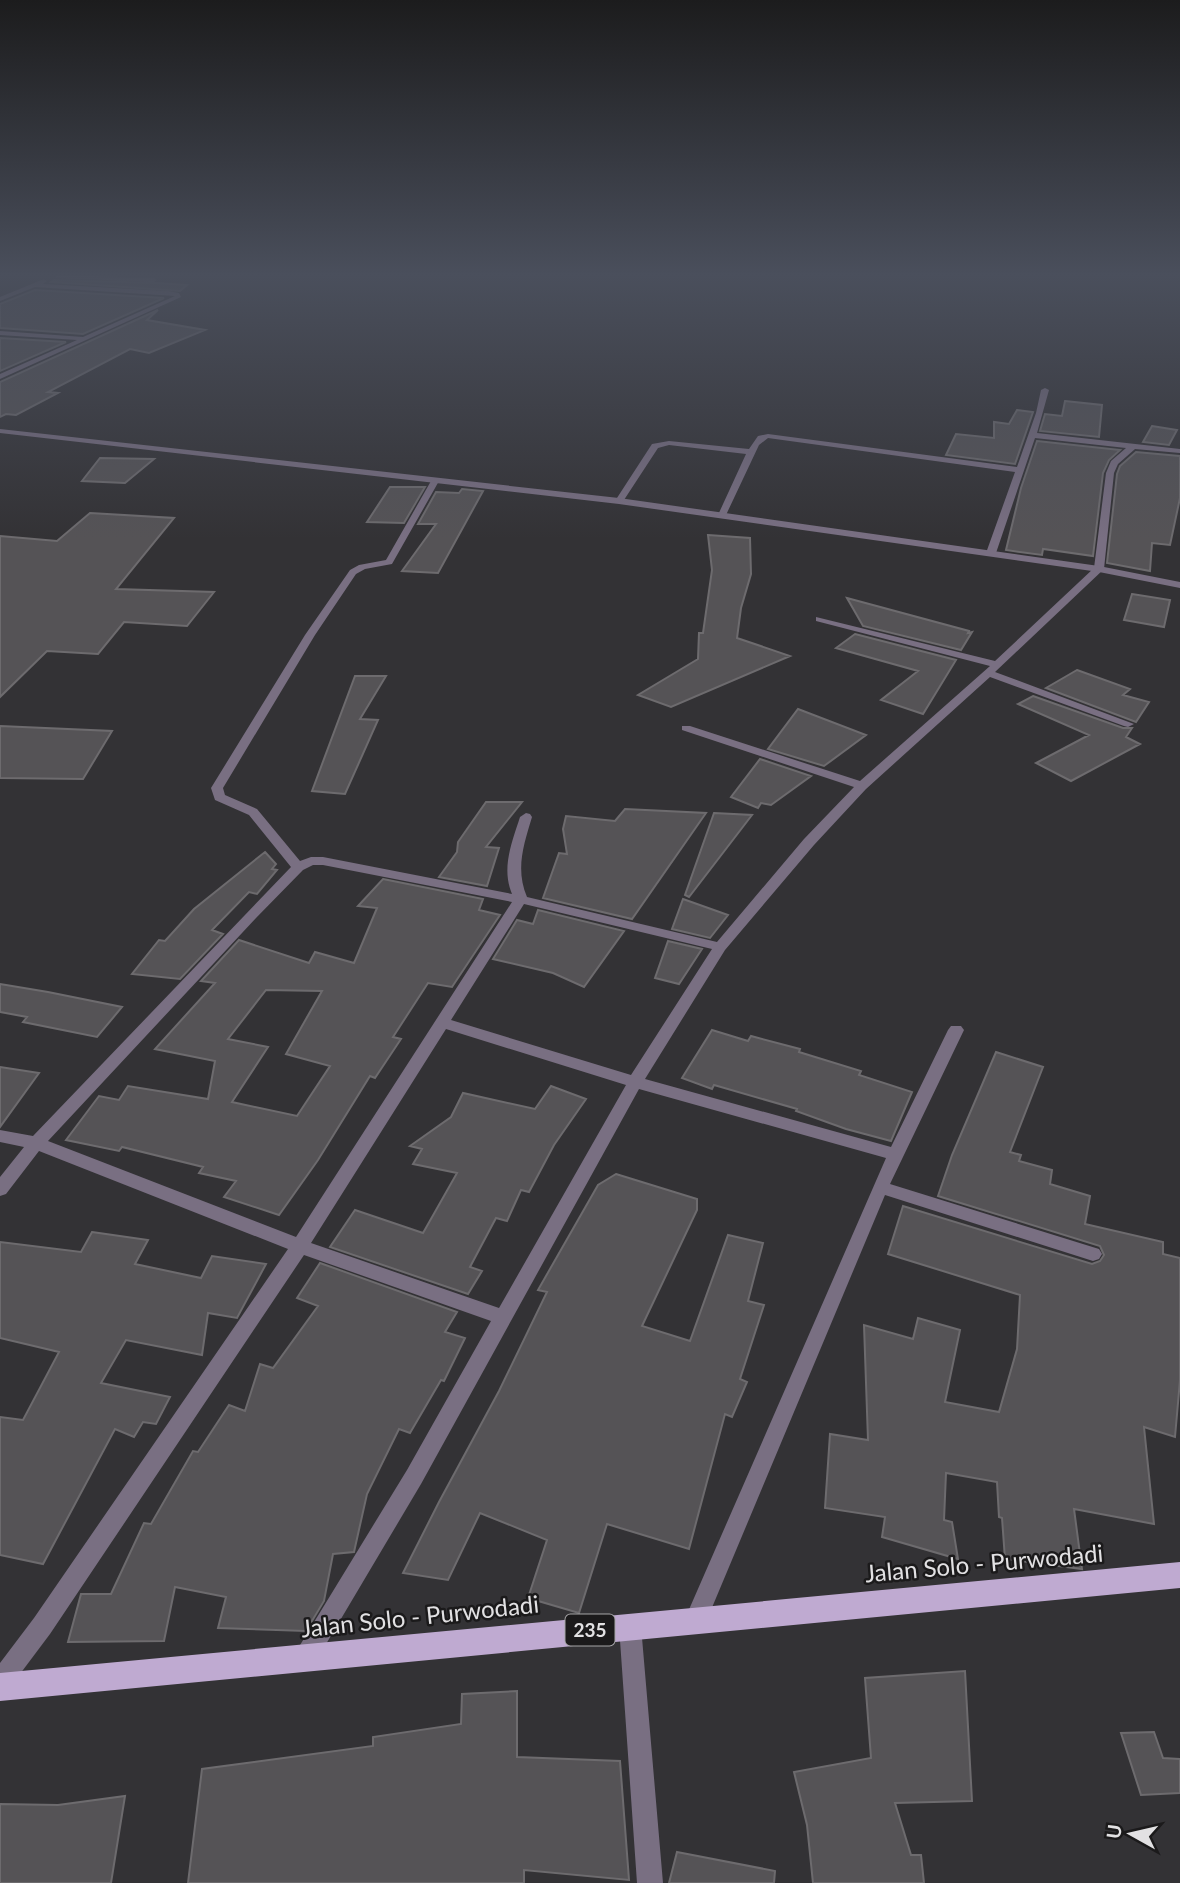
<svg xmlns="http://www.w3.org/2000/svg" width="1180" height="1883" font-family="Lato,sans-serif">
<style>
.building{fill:#555356;stroke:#6d6b6e;stroke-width:2;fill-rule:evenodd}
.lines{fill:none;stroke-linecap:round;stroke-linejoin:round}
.minor{fill:#796f82;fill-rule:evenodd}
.tertiary{fill:#796f82;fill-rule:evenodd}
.primary{fill:#bfaad1;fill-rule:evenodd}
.labels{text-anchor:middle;stroke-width:5;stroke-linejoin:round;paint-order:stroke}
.shield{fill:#1b1a1b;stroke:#a6a5a7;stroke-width:2}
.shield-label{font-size:19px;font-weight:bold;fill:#e2e1e3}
.near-street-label{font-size:24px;fill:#e2e1e3;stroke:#1b1a1b}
</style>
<rect width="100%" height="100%" fill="#333235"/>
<path class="building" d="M54,280L157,283L187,285L180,291L51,282Z
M35,290L164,298L83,334L0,328V304Z
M158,310L147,320L205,330L149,353L130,349L48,392L58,393L16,415L6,414L0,417V382Z
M0,338L66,342L0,371Z
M1065,401L1102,405L1099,437L1040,431L1045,414L1062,416Z
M1017,410L1033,412L1015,464L946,455L956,434L994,438V422L1009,424Z
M1152,426L1177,430L1169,445L1143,442Z
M1037,441L1120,450L1109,460L1103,473L1093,556L1043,549L1042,555L1006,550L1021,488Z
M1136,452L1180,456V498L1170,545L1152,543L1150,571L1107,563L1117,474L1120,466Z
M100,458L154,459L125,483L82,481Z
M390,487H425L404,523L367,522Z
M462,489L483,491L438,573L402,571L436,524H418L436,492L459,493Z
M90,513L174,518L116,589L214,592L187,626L124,622L98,654L47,651L0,697V536L57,541Z
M708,535L750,538L751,574L741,608L737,638L790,656L671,707L638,695L698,659L699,633H703L712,570Z
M1132,594L1170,600L1164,627L1124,620Z
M847,598L969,631L968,633L972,632L961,650L863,626Z
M855,634L956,660L923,714L881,700L918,671L836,648Z
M1077,670L1130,689L1123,695L1149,702L1136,722L1046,688Z
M355,676H386L360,719L378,720L345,794L312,791Z
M1033,696L1123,728H1132L1126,737L1140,744L1071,781L1036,763L1089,735L1018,704Z
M798,709L866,735L824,766L768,749Z
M0,726L112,731L83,779L0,778Z
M760,759L811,776L771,805L761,803L758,808L731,797Z
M486,802H522L486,847L499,848L487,886L439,877L457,852L458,842Z
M625,809L706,813L632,919L543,898L559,853L567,854L563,829L566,816L615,821Z
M714,813L752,815L689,897L685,895Z
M265,852L276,864L272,869L277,870L257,894L249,892L212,930L223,934L180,979L132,974L159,940L165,941L194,909Z
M383,879L483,899L479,910L500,915L452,987L428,983L393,1037L401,1039L375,1078L370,1076L318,1160L279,1215L224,1197L236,1181L199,1173L203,1167L122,1147L119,1151L66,1140L99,1096L119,1100L128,1086L208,1099L215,1061L155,1049L215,983L201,981L239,940L309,963L315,952L354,963L377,908L358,906ZM266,990L322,991L286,1054L330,1066L297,1116L232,1102L268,1047L228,1039Z
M683,899L728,915L710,938L672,929Z
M538,910L624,931L584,987L553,973L493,959L517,920L533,924Z
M668,941L702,949L679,984L655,978Z
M0,984L48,992L122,1007L97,1037L23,1022L27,1017L0,1012Z
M712,1030L748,1041L751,1036L800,1049L799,1052L861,1071L859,1075L912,1092L891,1141L846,1129L796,1111L797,1109L714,1085L712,1089L682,1078Z
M996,1052L1043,1067L1010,1152L1021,1155L1019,1161L1052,1170L1050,1184L1090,1196L1085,1224L1163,1242V1254L1180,1258V1380L1175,1437L1144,1427L1154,1524L1074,1509L1082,1569L1005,1559L1002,1518L999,1517L997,1482L946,1473L944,1520L952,1522L958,1559L882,1537L885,1517L825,1508L830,1434L868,1440L864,1325L913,1339L918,1318L960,1330L945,1402L999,1412L1017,1349L1020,1295L888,1254L903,1206L1092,1264L1100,1261L1104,1255L1100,1246L938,1196L952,1155Z
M0,1067L39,1073L0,1127Z
M551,1086L586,1099L554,1145L529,1192L521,1190L507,1221L496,1218L470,1267L482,1271L468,1294L330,1247L355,1210L423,1233L457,1173L413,1164L422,1149L410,1146L451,1117L463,1093L535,1109Z
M616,1174L697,1199V1210L642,1326L690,1341L728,1235L763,1243L748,1301L764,1305L740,1379L747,1382L732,1417L725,1414L689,1549L607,1524L579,1613L528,1598L547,1540L480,1513L448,1580L403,1573L439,1502L499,1391L547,1292L538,1290L598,1185Z
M92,1232L148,1240L135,1264L201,1278L212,1256L266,1264L237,1318L208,1313L202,1355L126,1340L101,1383L170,1397L156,1424L143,1422L134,1437L115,1429L43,1564L0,1555V1417L23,1420L59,1352L0,1338V1242L81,1252Z
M320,1263L457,1312L445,1332L465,1338L444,1381L441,1380L410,1433L399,1429L367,1494L354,1552L333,1554L324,1601L306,1631L218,1628L226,1597L175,1587L164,1641L68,1642L81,1594H111L144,1523L151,1524L193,1451L198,1452L229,1405L245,1411L260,1364L273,1368L318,1306L297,1298Z
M965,1671L972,1801L895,1803L911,1855H921L924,1883H813L807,1825L794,1772L871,1758L865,1678Z
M517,1691V1757L620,1761L629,1880L524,1870V1883H188L202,1769L373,1746V1737L461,1724L462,1694Z
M1154,1732L1163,1758L1180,1759V1793L1141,1795L1121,1733Z
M125,1796L111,1883H0V1804L58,1805Z
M677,1852L775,1871L774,1883H669Z"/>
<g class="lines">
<path class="minor" d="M57,275L154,278L157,280L154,282L55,278Z
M44,279L47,281L43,284L168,291L179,293L181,297L0,379V374L77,340L0,335V331L83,337L175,296L35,287L0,301V297Z
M1045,388L1049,390L1037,433L1180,449V453L1135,449L1118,464L1114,473L1104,569L995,672L1134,724L1128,727L1124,726L990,677L866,789L814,845L725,950L645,1079L891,1147L948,1030L951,1026H961L964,1030L890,1184L1099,1249L1102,1254L1099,1259L1093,1261L885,1195L703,1629L695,1632L687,1629L684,1621L886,1158L639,1089L421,1484L313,1666L305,1669L297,1666L294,1658L297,1650L407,1470L491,1321L304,1255L50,1634L8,1690L0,1694V1663L34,1618L288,1249L39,1151L6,1194L0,1196V1177L24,1147L0,1142V1130L33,1136L291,867L249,815L215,800L211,788L305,635L350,570L359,565L386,560L431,481L438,479L439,481L392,564L365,569L356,574L315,635L223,788L225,795L257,809L300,861L311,857H323L512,894C501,868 512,842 520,817L526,813L530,814L532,817C524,844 515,869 527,897L717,942L804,839L854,787L682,730V726H690L860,781L990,666L816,621V617L995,661L1094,568L1106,473L1111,461L1126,448L1035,438L996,553L991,556L986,553L1015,472L768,438L759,445L726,515L722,518L718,515L746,454L669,445L658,448L622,503L615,501L652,444L669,441L749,449L758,436L768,434L1017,467L1036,413L1041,390ZM313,865H323L512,902L296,1237L48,1141L256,918L303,870ZM524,904L712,949L631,1075L451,1020ZM446,1029L626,1085L499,1308L311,1243Z
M630,1615L638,1618L641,1626L663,1883H637L619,1626L622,1618Z"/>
<path class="tertiary" d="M0,429L619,498L1099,566L1180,582V588L1099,572L619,504L0,433Z"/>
<path class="primary" d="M1180,1562V1588L0,1701V1673Z"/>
</g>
<linearGradient id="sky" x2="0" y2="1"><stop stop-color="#1c1c1d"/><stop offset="0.51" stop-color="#4a4f5c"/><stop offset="1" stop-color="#4a4f5c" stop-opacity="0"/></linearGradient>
<rect width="1180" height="539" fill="url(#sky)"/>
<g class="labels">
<rect class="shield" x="565.5" y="1614.5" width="49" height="31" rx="5"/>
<g class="shield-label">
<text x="590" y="1637">235</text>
</g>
<g class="near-street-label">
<text transform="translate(984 1564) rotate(-5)" y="8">Jalan Solo - Purwodadi</text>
<text transform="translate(420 1617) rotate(-6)" y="8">Jalan Solo - Purwodadi</text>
</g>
</g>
<g transform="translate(1131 1834) rotate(278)" stroke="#1b1a1b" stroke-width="5" paint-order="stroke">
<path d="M0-5L12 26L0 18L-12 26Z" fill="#e2e1e3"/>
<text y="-10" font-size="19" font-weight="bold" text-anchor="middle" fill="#e2e1e3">U</text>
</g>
</svg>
